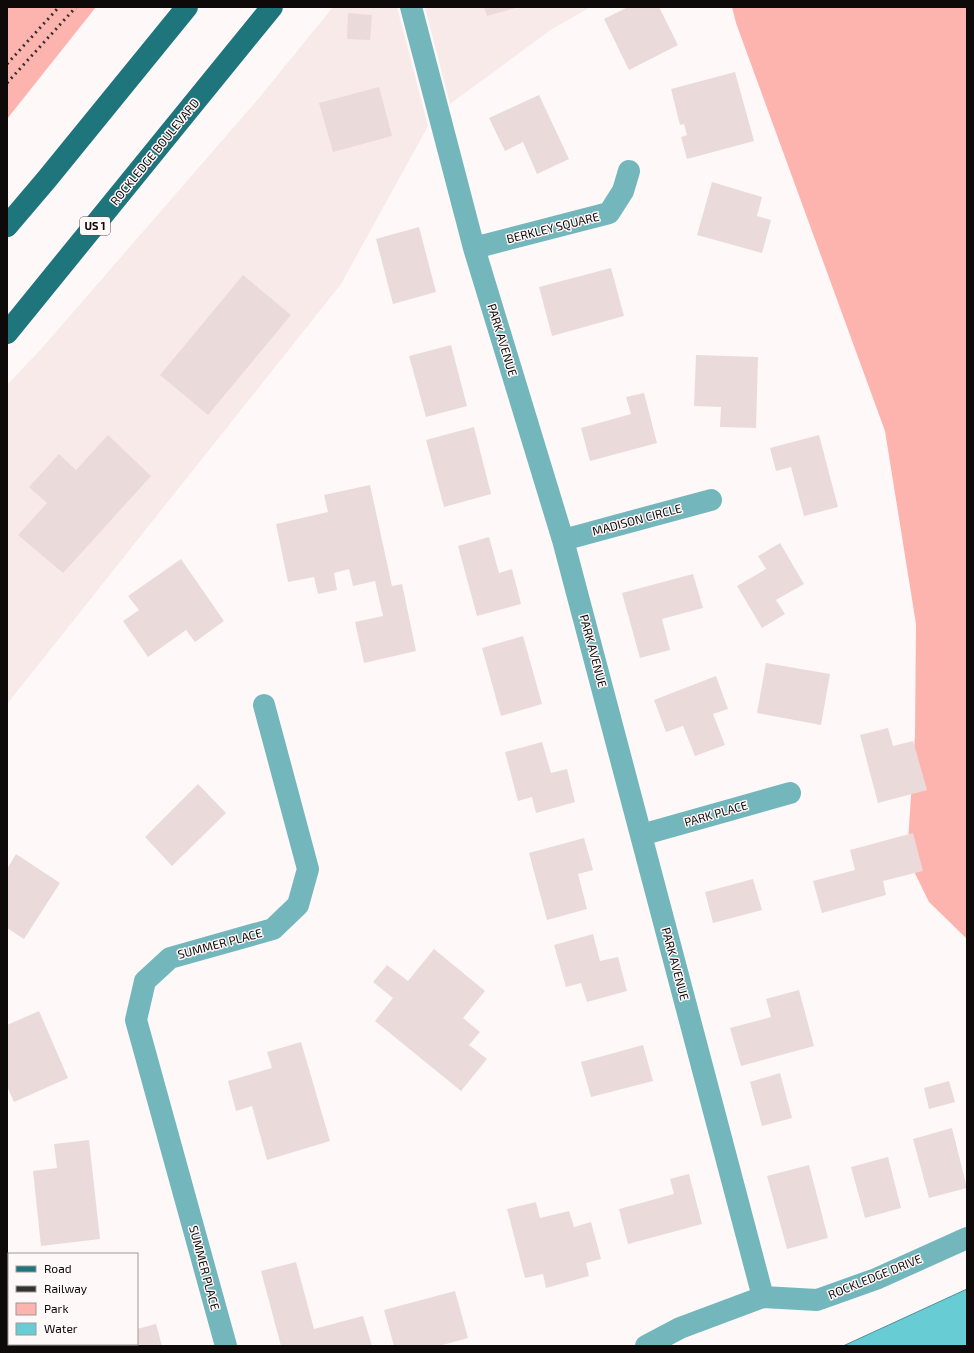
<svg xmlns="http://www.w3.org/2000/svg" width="974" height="1353" font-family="'Exo 2',sans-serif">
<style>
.built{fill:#f8eae8}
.green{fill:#feb4ae}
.water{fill:#68ccd5;stroke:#4d9298}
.building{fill:#eadbda}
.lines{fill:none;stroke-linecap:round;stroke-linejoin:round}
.minor{stroke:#73b7bd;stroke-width:22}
.tertiary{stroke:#73b7bd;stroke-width:22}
.primary{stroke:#1f757c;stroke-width:22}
.rail{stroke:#363131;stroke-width:3;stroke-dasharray:2 4;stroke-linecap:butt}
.labels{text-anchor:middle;stroke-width:3;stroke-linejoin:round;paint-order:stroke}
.shield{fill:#fef8f8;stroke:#575151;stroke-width:1}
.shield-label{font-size:11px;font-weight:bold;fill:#0f0a0a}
.street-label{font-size:12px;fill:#0f0a0a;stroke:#fef8f8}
</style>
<rect width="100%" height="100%" fill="#fef8f8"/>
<path class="built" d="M333,7H397L428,126L341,284L7,704V385L42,348L259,98Z
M425,7H591L552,29L450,104Z"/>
<path class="green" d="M7,7H96L7,119Z
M732,7H967V939L929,902L907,857L915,735L916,624L885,431L736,23Z"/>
<path class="water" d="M967,1289V1346H843Z"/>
<path class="building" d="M484,7H519L487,16Z
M628,7H659L678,45L629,70L604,19Z
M348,13L372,15L370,40L347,39Z
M735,72L754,141L687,159L681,137L687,135L684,124L680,125L671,89Z
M379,87L392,136L333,152L319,103Z
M539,95L569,159L537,174L523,142L505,151L489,118Z
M712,182L762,197L757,216L771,220L762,253L697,235Z
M419,227L436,292L393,304L376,239Z
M611,268L624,316L552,336L539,287Z
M243,275L291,315L208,415L160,375Z
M451,345L467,406L426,417L409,356Z
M696,355L758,357L756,428L720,427L721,407L694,406Z
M644,393L657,443L590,461L581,428L631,414L626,397Z
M474,427L491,494L444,507L426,440Z
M108,435L151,476L63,573L18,535L47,503L29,487L59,454L76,470Z
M819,435L838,507L804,516L791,467L776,471L770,448Z
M370,485L392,586L402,584L416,651L364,663L355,622L383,616L375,581L353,586L349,569L334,573L337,590L318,594L314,577L288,582L276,524L328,512L324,495Z
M489,537L499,573L512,569L521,604L477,616L458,546Z
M780,543L804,584L776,600L785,614L762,628L737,586L766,569L758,556Z
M181,559L224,621L195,642L186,630L148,657L123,621L139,610L128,596Z
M693,574L703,608L662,619L670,650L640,658L622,593Z
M523,636L542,704L501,716L482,648Z
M766,663L830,674L821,725L757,713Z
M716,676L728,709L713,714L725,745L695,756L683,726L666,732L654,700Z
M888,728L893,746L913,741L927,790L878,803L860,735Z
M542,742L551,773L567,769L575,802L536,813L532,797L518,801L505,752Z
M198,784L226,813L172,866L145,837Z
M913,833L923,871L883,881L886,895L822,913L813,881L855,870L850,850Z
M584,838L593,870L578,874L587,909L547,920L529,853Z
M16,854L60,883L24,939L7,928V869Z
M753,879L762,910L713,923L705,892Z
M593,934L600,961L618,957L627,991L587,1002L581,983L566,987L554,945Z
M434,949L485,991L463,1018L480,1032L469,1045L487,1059L461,1091L375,1021L393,998L373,982L387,965L408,981Z
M799,990L814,1046L741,1066L730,1028L771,1017L766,999Z
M39,1011L68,1078L14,1102L7,1086V1025Z
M301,1042L330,1141L267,1160L252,1106L236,1111L228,1081L272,1068L267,1052Z
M643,1045L653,1081L591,1097L581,1062Z
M780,1073L792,1118L762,1126L750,1082Z
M949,1081L955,1102L929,1109L924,1088Z
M952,1128L967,1188L929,1198L913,1139Z
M89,1140L100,1239L41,1246L33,1171L57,1168L54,1144Z
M888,1157L901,1208L865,1218L851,1167Z
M809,1165L828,1238L787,1249L767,1176Z
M689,1174L702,1224L628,1244L619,1209L674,1194L670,1179Z
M536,1202L540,1218L569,1211L574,1227L591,1222L601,1259L586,1263L589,1276L546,1288L543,1274L525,1278L507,1209Z
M296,1262L314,1329L363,1316L372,1346H281L261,1271Z
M455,1291L468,1338L439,1346H394L384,1310Z
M156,1324L162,1346H132V1344H137V1329Z"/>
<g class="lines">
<path class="minor" d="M411,7L474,248L563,540L763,1297
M474,248L609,213L623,191L629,171
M563,540L711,500
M641,835L790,793
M226,1346L136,1020L145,981L170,958L273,929L298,905L308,869L264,705"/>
<path class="tertiary" d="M646,1346L680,1328L763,1297L817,1300L876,1279L967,1238"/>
<path class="primary" d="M7,226L47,179L187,7
M7,333L272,7"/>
<path class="rail" d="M7,64L59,7
M7,83L76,7"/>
</g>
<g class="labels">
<rect class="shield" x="80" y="217" width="30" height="18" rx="3"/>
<g class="shield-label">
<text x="95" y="230">US 1</text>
</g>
<g class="street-label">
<text transform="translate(155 152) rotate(-51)" y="4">ROCKLEDGE BOULEVARD</text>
<text transform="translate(553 228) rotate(-14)" y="4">BERKLEY SQUARE</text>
<text transform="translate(502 340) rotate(73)" y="4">PARK AVENUE</text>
<text transform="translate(637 520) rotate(-15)" y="4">MADISON CIRCLE</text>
<text transform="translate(593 651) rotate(75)" y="4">PARK AVENUE</text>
<text transform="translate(716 814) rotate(-16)" y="4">PARK PLACE</text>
<text transform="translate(220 944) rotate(-15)" y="4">SUMMER PLACE</text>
<text transform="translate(675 964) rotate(75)" y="4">PARK AVENUE</text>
<text transform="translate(204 1268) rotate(75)" y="4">SUMMER PLACE</text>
<text transform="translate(875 1277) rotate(-22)" y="4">ROCKLEDGE DRIVE</text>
</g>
</g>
<rect width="974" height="1353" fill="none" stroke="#0f0a0a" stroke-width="16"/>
<rect x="8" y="1253" width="130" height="92" fill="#fef8f8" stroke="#9e9999"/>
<rect x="16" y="1266" width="20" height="6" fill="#1f757c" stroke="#9e9999"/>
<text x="44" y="1273" font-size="12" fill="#0f0a0a">Road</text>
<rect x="16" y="1286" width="20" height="6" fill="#363131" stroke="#9e9999"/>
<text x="44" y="1293" font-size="12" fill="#0f0a0a">Railway</text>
<rect x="16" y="1303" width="20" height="12" fill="#feb4ae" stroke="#9e9999"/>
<text x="44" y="1313" font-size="12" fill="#0f0a0a">Park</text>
<rect x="16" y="1323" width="20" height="12" fill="#68ccd5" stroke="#9e9999"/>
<text x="44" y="1333" font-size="12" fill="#0f0a0a">Water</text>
</svg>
